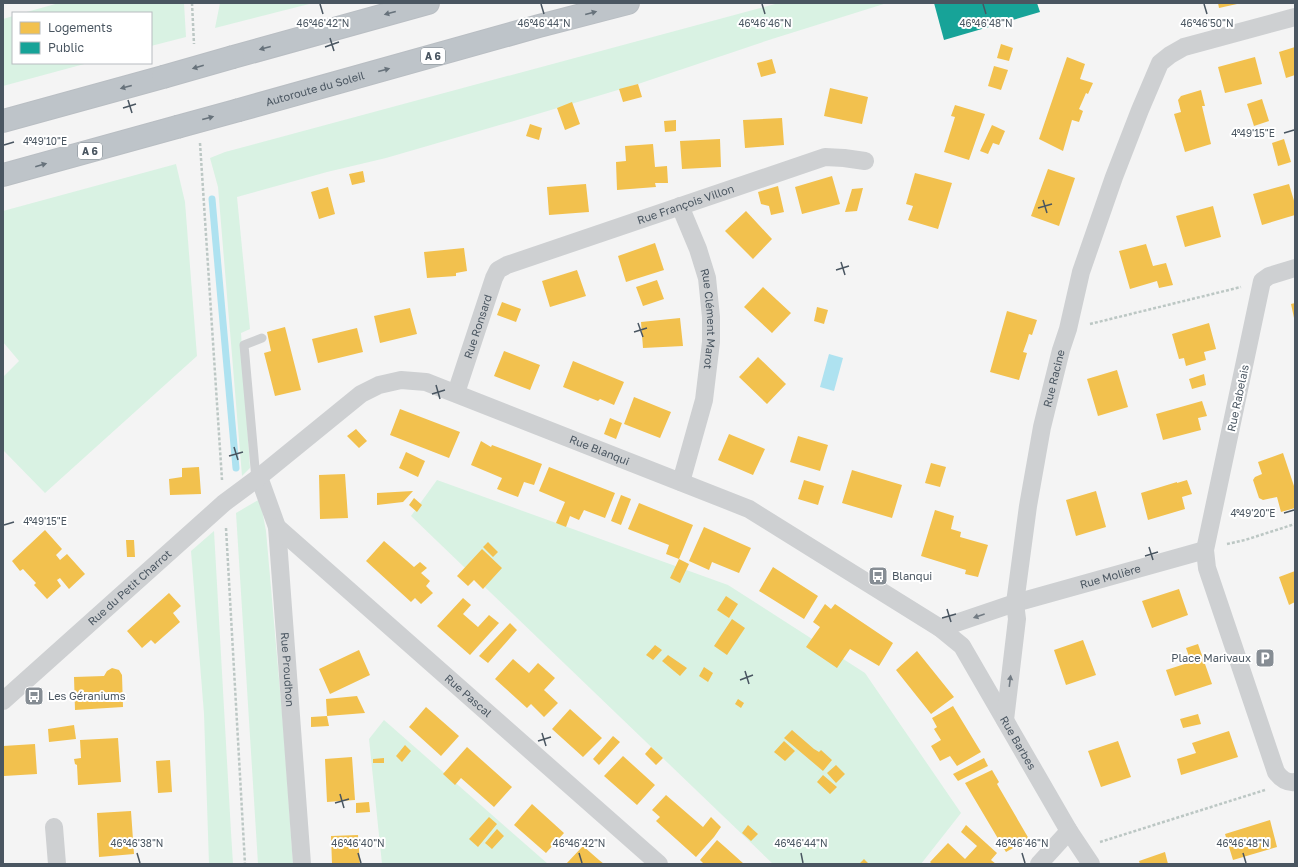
<svg xmlns="http://www.w3.org/2000/svg" width="1298" height="867" font-family="'Golos Text',sans-serif">
<style>
.green{fill:#d9f2e3}
.water{fill:#aee2f0}
.homes{fill:#f2c14e}
.public{fill:#17a398}
.lines{fill:none;stroke-linecap:round;stroke-linejoin:round}
.stream{stroke:#aee2f0;stroke-width:7}
.highway-casing{stroke:#b9bec3;stroke-width:24}
.path{stroke:#bcc7c4;stroke-width:2.5;stroke-dasharray:3 2;stroke-linecap:butt}
.lane{stroke:#ced0d2;stroke-width:9}
.street{stroke:#ced0d2;stroke-width:18}
.highway{stroke:#bec4c9;stroke-width:22}
.highway-bridge-casing{stroke:#b9bec3;stroke-width:24;stroke-linecap:butt}
.highway-bridge{stroke:#bec4c9;stroke-width:22}
.oneway{fill:#67727b}
.oneway2{fill:#727b83}
.ticks{fill:none;stroke:#4a5661;stroke-width:1.5}
.labels{text-anchor:middle;stroke-width:4;stroke-linejoin:round;paint-order:stroke}
.shield{fill:#fff;stroke:#808990;stroke-width:1}
.shield-label{font-size:10px;font-weight:bold;fill:#4a5661}
.street-label{font-size:11px;fill:#4a5661;stroke:#fff}
.poi-label{font-size:11px;fill:#4a5661;stroke:#fff;text-anchor:start}
.ticks-label{font-size:10px;text-anchor:middle;fill:#4a5661;stroke:#fff;stroke-width:4;stroke-linejoin:round;paint-order:stroke}
</style>
<rect width="100%" height="100%" fill="#f4f4f4"/>
<path class="green" d="M59,3H184L186,37L151,46V13H23Z
M220,3H313L215,28Z
M779,3H887L772,39L638,84L524,118L386,158L327,172L237,197L250,329L241,333L250,468L242,476L218,187L210,158L225,152Z
M13,16V63H88L3,86V19Z
M176,164L185,202L197,356L45,493L3,450V377L19,361L3,342V211Z
M437,480L728,585L865,673L961,813L921,864H773L411,516Z
M260,499L266,531L284,736L293,864H258L236,513Z
M214,531L231,832L233,864H209L204,714L191,551Z
M384,720L548,864H382L369,739Z"/>
<path class="water" d="M829,354L843,358L834,391L820,387Z"/>
<path class="homes" d="M1218,3H1237V4L1219,8Z
M1001,44L1013,48L1009,61L997,58Z
M1295,47V75L1286,78L1279,52Z
M1067,57L1085,64L1080,79L1093,83L1088,94L1086,93L1079,109L1083,111L1079,122L1072,120L1063,151L1039,139Z
M1255,57L1262,84L1225,93L1218,67Z
M772,59L776,73L761,77L757,63Z
M994,66L1008,70L1001,90L988,86Z
M638,84L642,97L623,102L619,89Z
M830,88L868,97L862,124L824,116Z
M1201,90L1205,106H1202L1211,144L1185,152L1174,114L1181,112L1178,100L1181,96Z
M1262,99L1269,121L1254,126L1247,104Z
M572,102L580,124L565,130L557,108Z
M955,105L985,114L969,160L944,152L955,117L951,116Z
M782,118L784,145L745,148L743,120Z
M676,120V131L665,132L664,121Z
M530,124L542,128L539,140L526,136Z
M992,125L1005,131L999,145L993,143L988,154L980,151Z
M720,139L721,167L682,169L680,141Z
M1284,139L1291,162L1278,166L1272,143Z
M653,144L655,167L667,166L668,183H655L656,187L617,190L616,162L626,161L625,146Z
M1048,169L1075,178L1059,226L1031,216Z
M363,171L365,182L352,185L349,174Z
M915,173L952,183L938,229L908,220L913,206L906,204Z
M832,176L840,204L802,214L795,187Z
M586,184L589,212L549,215L547,187Z
M1289,184L1295,204V215L1262,225L1253,194Z
M778,186L784,212L771,215L769,206L761,204L758,192Z
M328,187L335,214L319,219L311,192Z
M863,188L857,211L845,212L852,189Z
M1213,206L1221,237L1185,247L1176,216Z
M746,211L772,239L753,259L725,231Z
M655,243L664,270L626,282L618,256Z
M1146,244L1153,266L1166,263L1173,285L1159,288L1157,281L1130,289L1119,251Z
M464,248L467,271L456,273V276L427,278L424,252Z
M577,270L586,296L550,307L542,281Z
M657,280L664,299L643,306L636,287Z
M763,287L791,313L772,333L744,307Z
M502,302L521,309L516,322L497,315Z
M1295,303V318H1294L1291,304Z
M817,307L828,310L824,324L814,321Z
M410,308L417,334L380,343L374,316Z
M1007,311L1037,320L1032,335L1029,334L1027,341L1023,352L1027,353L1019,380L990,372Z
M680,318L683,346L643,348L641,322Z
M1209,323L1216,349L1204,352L1206,360L1186,366L1184,358L1179,359L1172,334Z
M285,327L301,390L275,396L264,353L271,351L267,332Z
M357,328L363,352L318,363L312,339Z
M504,351L540,365L530,390L494,376Z
M758,357L786,384L767,404L739,377Z
M573,361L624,382L614,405L600,399L598,401L563,387Z
M1117,370L1128,407L1098,416L1087,379Z
M1204,374L1206,385L1192,389L1189,379Z
M634,397L671,412L660,438L624,424Z
M1202,401L1207,416L1198,418L1201,430L1163,440L1156,414Z
M400,409L460,432L449,458L390,435Z
M610,418L622,423L616,439L604,434Z
M356,429L367,441L359,448L347,436Z
M729,434L765,449L753,475L718,460Z
M798,436L828,445L820,471L790,462Z
M481,441L491,447L492,445L542,464L534,485L524,482L518,497L497,489L502,478L471,465Z
M406,452L425,461L418,477L399,468Z
M1283,453L1295,489V508L1281,512L1277,497L1263,500L1259,498L1253,480L1255,477L1262,474L1258,462Z
M931,463L946,467L940,487L925,483Z
M199,467L201,494L170,495L169,479L182,477V468Z
M549,467L615,493L605,518L584,510L579,520L570,516L566,527L556,523L565,502L539,491Z
M852,470L902,485L892,518L842,503Z
M345,474L348,518L320,519L319,475Z
M804,480L824,486L818,505L798,499Z
M1187,480L1192,494L1182,497L1185,509L1148,520L1141,493L1177,482V483Z
M413,491L403,502L377,505V493Z
M1096,491L1106,527L1076,536L1066,500Z
M621,495L631,499L621,525L611,521Z
M414,498L422,505L417,512L409,505Z
M639,503L693,525L679,559L666,554L669,545L628,529Z
M935,510L954,516L951,529L961,532L960,537L988,545L978,577L965,574L966,570L921,556Z
M704,527L751,548L739,573L712,562L709,570L689,561Z
M45,530L62,549L56,555L60,560L67,554L85,574L69,589L60,578L57,580L61,586L47,599L34,585L36,583L23,569L20,571L12,561Z
M126,540H134L135,557H127Z
M384,541L414,567L420,562L427,568L421,573L430,581L426,586L433,593L421,604L415,598L411,602L366,561Z
M488,542L498,552L493,557L483,547Z
M482,549L502,568L483,589L474,580L468,586L457,576Z
M679,559L689,564L680,583L670,578Z
M773,567L818,596L804,619L759,591Z
M1295,571V602L1289,605L1279,577Z
M1179,589L1188,615L1152,628L1142,601Z
M169,593L181,606L173,613L180,622L155,644L151,640L142,648L127,631Z
M726,596L738,604L729,618L717,610Z
M463,598L471,605L463,614L478,627L489,615L499,623L470,655L437,626Z
M825,604L831,609L835,604L893,643L879,666L850,649L837,668L806,647L820,627L813,622Z
M732,619L745,628L727,655L714,646Z
M510,623L517,630L488,663L479,656Z
M1083,640L1096,675L1066,685L1054,650Z
M1198,644L1212,684L1175,696L1166,670L1191,662L1186,648Z
M655,645L662,650L653,660L646,655Z
M359,650L370,675L330,694L319,669Z
M917,651L954,697L931,714L896,670Z
M668,655L687,668L680,676L662,661Z
M513,659L529,673L538,663L555,678L544,690L558,703L544,717L531,704L527,708L495,679Z
M704,667L713,673L708,682L699,676Z
M112,668L119,670L122,675L123,707L75,710L74,677L104,676L107,671Z
M357,696L365,713L327,716L326,699Z
M738,699L744,703L741,708L735,704Z
M953,706L981,752L957,766L950,756L940,761L931,746L941,740L934,729L937,727L932,718Z
M426,707L459,736L441,756L409,727Z
M570,709L602,738L583,757L552,729Z
M1198,714L1201,724L1183,728L1180,719Z
M327,716L329,726L311,727V717Z
M74,725L76,739L49,742L48,729Z
M792,730L814,749L819,752L821,750L832,760L823,771L784,738Z
M1229,731L1238,757L1181,775L1177,759L1196,753L1192,743Z
M613,736L620,742L599,765L593,759Z
M118,738L121,782L78,785L77,765L75,764L74,759L81,758L80,740Z
M784,741L795,751L785,761L774,752Z
M1118,741L1131,777L1101,787L1088,751Z
M35,744L37,774L4,776L3,746Z
M405,745L411,751L402,762L396,756Z
M467,747L512,787L494,807L461,778L455,785L443,774Z
M651,747L663,758L656,765L645,754Z
M623,756L655,785L637,805L604,776Z
M352,757L355,800L327,802L325,759Z
M384,758V763H373V759Z
M984,758L988,766L958,781L953,774Z
M170,760L172,792L158,793L156,761Z
M836,765L845,774L836,783L827,773Z
M992,770L999,782L997,784L1029,839L1006,852L965,783Z
M823,775L837,787L830,794L817,782Z
M666,795L703,827L711,817L721,827L714,837L696,857L656,821L660,817L652,810Z
M369,802L370,812L356,813V803Z
M532,804L564,833L546,853L514,825Z
M131,811L134,854L99,857L97,813Z
M489,817L497,824L478,847L469,839Z
M1270,820L1277,847L1233,860L1225,834Z
M748,825L758,834L751,841L742,833Z
M966,825L997,853L991,860L996,864H932L930,862L948,843L965,859L977,846L961,832Z
M497,829L504,836L492,849L485,843Z
M358,835L360,864H332L331,836Z
M717,840L725,847L744,864H704L700,860Z
M583,846L599,860L604,864H566Z
M1165,852L1168,864H1140L1139,861Z
M864,859L869,864H859Z"/>
<path class="public" d="M934,3H1037L1040,12L944,40Z"/>
<g class="lines">
<path class="stream" d="M212,199L236,468"/>
<defs>
<g id="highway">
<path d="M233,57L428,3"/>
<path id="s8" d="M239,110L539,26L628,3"/>
<path d="M3,121L163,77"/>
<path d="M3,175L177,127"/>
</g>
</defs>
<use href="#highway" class="highway-casing"/>
<path class="path" d="M192,3L194,44
M200,143L222,480
M1090,324L1241,287
M226,528L245,864
M1227,544L1245,540L1295,524
M1100,842L1265,790"/>
<path class="lane" d="M256,479L244,345L262,338"/>
<g class="street">
<path id="s1" d="M680,206L698,249L707,278L711,317V342L704,400L681,482"/>
<path d="M1295,268L1269,276L1262,281L1205,550L1207,568L1276,772C1281,779 1286,783 1295,782"/>
<path id="s2" d="M456,393L494,278L498,270L507,265L825,157L844,158L865,161"/>
<path id="s3" d="M259,477L277,527L302,864"/>
<path id="s4" d="M277,527L659,864"/>
<path id="s5" d="M940,628L953,624L1015,603L1205,550"/>
<path id="s6" d="M3,701L224,503L259,477L361,394L379,385L401,380L426,382L749,509L940,628L962,646L1069,831L1091,864"/>
<path id="s7" d="M1005,720L1017,619L1015,603L1028,506L1042,427L1061,350L1068,329L1081,272L1114,177L1140,110L1160,63L1170,55L1184,47L1295,17"/>
<path d="M54,827L57,864"/>
<path d="M1039,864L1069,831"/>
</g>
<use href="#highway" class="highway"/>
<defs>
<path id="highway-bridge" d="M163,77L233,57
M177,127L239,110"/>
</defs>
<use href="#highway-bridge" class="highway-bridge-casing"/>
<use href="#highway-bridge" class="highway-bridge"/>
</g>
<defs><path id="oneway-solid" d="M-6-.8H1V-3.2L6.5 0L1 3.2V.8H-6Z"/></defs>
<g class="oneway">
<use href="#oneway-solid" transform="translate(390 13) rotate(165)"/>
<use href="#oneway-solid" transform="translate(591 13) rotate(-15)"/>
<use href="#oneway-solid" transform="translate(265 48) rotate(165)"/>
<use href="#oneway-solid" transform="translate(198 67) rotate(164)"/>
<use href="#oneway-solid" transform="translate(384 70) rotate(-15)"/>
<use href="#oneway-solid" transform="translate(126 87) rotate(165)"/>
<use href="#oneway-solid" transform="translate(208 118) rotate(-15)"/>
<use href="#oneway-solid" transform="translate(41 165) rotate(-16)"/>
</g>
<g class="oneway2">
<use href="#oneway-solid" transform="translate(979 616) rotate(161)"/>
<use href="#oneway-solid" transform="translate(1010 681) rotate(-83)"/>
</g>
<path class="ticks" d="M320,4L323,14M541,4L544,14M762,4L765,14M983,4L986,14M1204,4L1207,14M330,38L334,51M325,47L339,42M128,100L132,113M123,108L136,104M1284,133L1294,130M4,145L14,142M1043,200L1047,213M1038,208L1052,204M841,262L845,275M836,270L849,266M638,323L643,337M634,332L647,328M436,385L440,399M432,394L445,390M234,447L238,460M229,456L243,452M1284,513L1294,510M4,525L14,522M1149,547L1153,560M1145,556L1158,552M947,609L951,622M942,618L956,614M745,671L749,684M740,680L753,675M542,733L546,746M538,741L551,737M340,794L344,808M335,803L349,799M137,853L140,863M358,853L361,863M579,853L582,863M801,853L803,863M1022,853L1025,863M1243,853L1246,863"/>
<defs>
<symbol id="bus-square" viewBox="-11 -11 22 22"><rect x="-9" y="-9" width="18" height="18" rx="4" fill="#868d94" stroke="#fff"/><path d="M-5-6H5V4H4V6H2V4H-2V6H-4V4H-5ZM-3.5-4V0h7V-4ZM-3.5 1.2v1.5H-2V1.2ZM2 1.2v1.5H3.5V1.2Z" fill="#fff"/></symbol>
<symbol id="parking-square" viewBox="-11 -11 22 22"><rect x="-9" y="-9" width="18" height="18" rx="4" fill="#868d94" stroke="#fff"/><path d="M-3.5-5.5H1a3.5 3.5 0 0 1 0 7H-1V5.5H-3.5ZM-1-3.4V-.6H.8a1.4 1.4 0 0 0 0-2.8Z" fill="#fff"/></symbol>
</defs>
<g fill-rule="evenodd">
<use href="#bus-square" x="867" y="565" width="22" height="22"/>
<use href="#parking-square" x="1254" y="647" width="22" height="22"/>
<use href="#bus-square" x="23" y="685" width="22" height="22"/>
</g>
<g class="labels">
<g class="shield">
<rect x="421" y="48" width="24" height="16" rx="3"/>
<rect x="78" y="143" width="24" height="16" rx="3"/>
</g>
<g class="shield-label">
<text x="433" y="60">A 6</text>
<text x="90" y="155">A 6</text>
</g>
<g class="street-label">
<text dy="4" stroke="none"><textPath href="#s8" startOffset="79">Autoroute du Soleil</textPath></text>
<text dy="4" stroke="none"><textPath href="#s2" startOffset="329">Rue François Villon</textPath></text>
<text dy="4" stroke="none"><textPath href="#s1" startOffset="118">Rue Clément Marot</textPath></text>
<text dy="4" stroke="none"><textPath href="#s2" startOffset="70">Rue Ronsard</textPath></text>
<text dy="4" stroke="none"><textPath href="#s7" startOffset="346">Rue Racine</textPath></text>
<text transform="translate(1238 398) rotate(-78)" y="4">Rue Rabelais</text>
<text dy="4" stroke="none"><textPath href="#s6" startOffset="726">Rue Blanqui</textPath></text>
<text dy="4" stroke="none"><textPath href="#s5" startOffset="178">Rue Molière</textPath></text>
<text dy="4" stroke="none"><textPath href="#s6" startOffset="170">Rue du Petit Charrot</textPath></text>
<text dy="4" stroke="none"><textPath href="#s3" startOffset="196">Rue Proudhon</textPath></text>
<text dy="4" stroke="none"><textPath href="#s4" startOffset="255">Rue Pascal</textPath></text>
<text dy="4" stroke="none"><textPath href="#s6" startOffset="1252">Rue Barbes</textPath></text>
</g>
<g class="poi-label">
<text x="892" y="580">Blanqui</text>
<text x="1251" y="662" text-anchor="end">Place Marivaux</text>
<text x="48" y="700">Les Géraniums</text>
</g>
</g>
<g class="ticks-label">
<text x="323" y="27">46°46'42"N</text>
<text x="544" y="27">46°46'44"N</text>
<text x="765" y="27">46°46'46"N</text>
<text x="986" y="27">46°46'48"N</text>
<text x="1207" y="27">46°46'50"N</text>
<text x="1253" y="137">4°49'15"E</text>
<text x="45" y="145">4°49'10"E</text>
<text x="1253" y="517">4°49'20"E</text>
<text x="45" y="525">4°49'15"E</text>
<text x="137" y="847">46°46'38"N</text>
<text x="358" y="847">46°46'40"N</text>
<text x="579" y="847">46°46'42"N</text>
<text x="801" y="847">46°46'44"N</text>
<text x="1022" y="847">46°46'46"N</text>
<text x="1243" y="847">46°46'48"N</text>
</g>
<rect width="1298" height="867" fill="none" stroke="#4a5661" stroke-width="8"/>
<rect x="12" y="12" width="140" height="52" fill="#ffffff" stroke="#b7bbc0"/>
<rect x="20" y="22" width="20" height="12" fill="#f2c14e" stroke="#b7bbc0"/>
<text x="48" y="32" font-size="12" fill="#4a5661">Logements</text>
<rect x="20" y="42" width="20" height="12" fill="#17a398" stroke="#b7bbc0"/>
<text x="48" y="52" font-size="12" fill="#4a5661">Public</text>
</svg>
